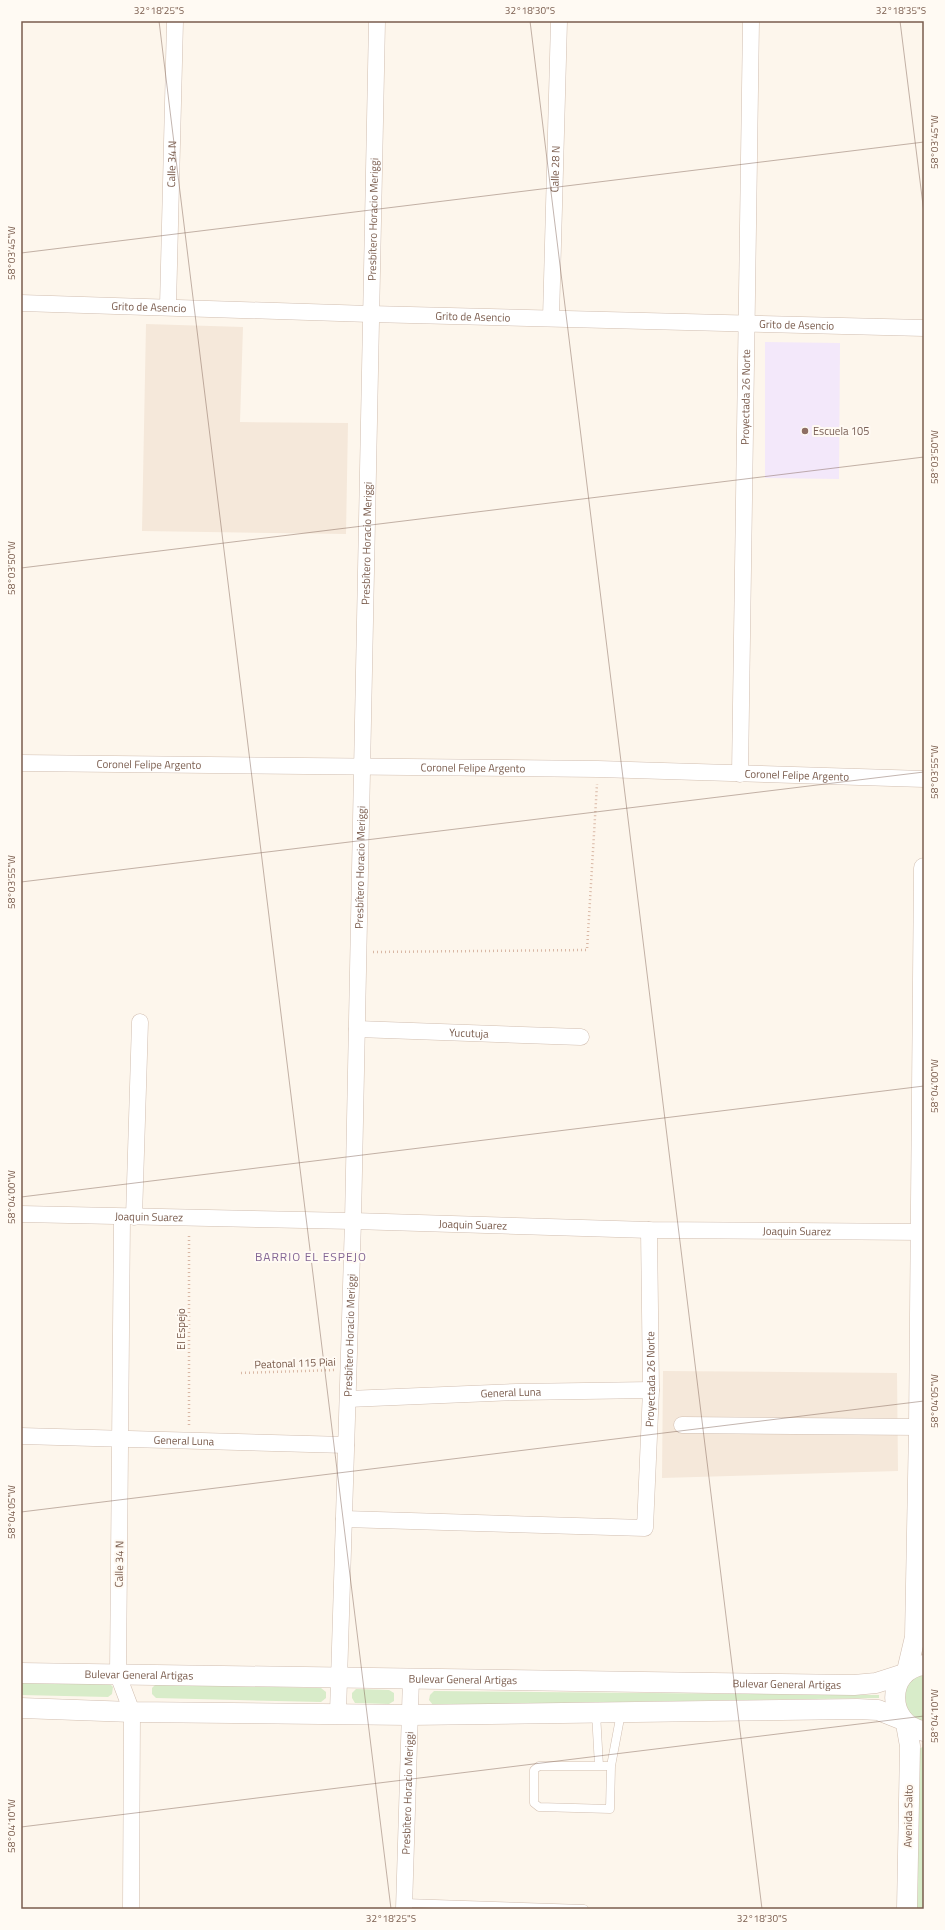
<svg xmlns="http://www.w3.org/2000/svg" width="945" height="1930" font-family="'Titillium Web',sans-serif">
<style>
.residential{fill:#f5e8da}
.education{fill:#f3e8fa}
.green{fill:#d8ecc9}
.lines{fill:none;stroke-linecap:round;stroke-linejoin:round}
.service-casing{stroke:#d1beb0;stroke-width:9}
.minor-casing{stroke:#d1beb0;stroke-width:17}
.tertiary-casing{stroke:#d1beb0;stroke-width:21}
.path{stroke:#d9b8a5;stroke-width:2.5;stroke-dasharray:1 3;stroke-linecap:butt}
.service{stroke:#fff;stroke-width:8}
.minor{stroke:#fff;stroke-width:16}
.tertiary{stroke:#fff;stroke-width:20}
.ticks{fill:none;stroke:#7a5c4d;stroke-width:1;stroke-opacity:0.45}
.education-dot{fill:#8d6e63;stroke:#fffaf3;stroke-width:1.5}
.labels{text-anchor:middle;stroke-width:4;stroke-linejoin:round;paint-order:stroke}
.street-label{font-size:11px;fill:#7a5c4d;stroke:#fffaf3}
.education-label{font-size:11px;fill:#785e54;stroke:#fffaf3;text-anchor:start}
.neighbourhood-label{font-size:12px;letter-spacing:1px;fill:#846695;stroke:#fffaf3}
.neatline{fill:none;stroke:#7a5c4d;stroke-width:1.5}
.ticks-label{font-size:10px;text-anchor:middle;fill:#7a5c4d}
</style>
<rect width="100%" height="100%" fill="#fdf6ec"/>
<path class="residential" d="M146,324L243,327L240,422L348,423L346,534L142,531Z
M663,1371L897,1373L898,1471L662,1478Z"/>
<path class="education" d="M765,342L840,343L839,479L765,478Z"/>
<path class="green" d="M924,1674V1722H922L906,1710C904,1692 902,1679 924,1674Z
M21,1681L109,1683L113,1687L112,1694L108,1697L21,1695Z
M156,1684L321,1688L326,1692V1698L321,1702L156,1698L152,1694V1688Z
M356,1689L389,1690L394,1693V1701L389,1704L355,1703L352,1698V1693Z
M434,1691L879,1695V1698L433,1705L429,1700L430,1695Z
M924,1746V1909H916L919,1749Z"/>
<g class="lines">
<defs>
<path id="service" d="M596,1713L599,1766
M611,1766H539L534,1770V1803L539,1807L610,1809L611,1766L621,1713
M405,1903L584,1909"/>
<g id="minor">
<path id="s1" d="M21,303L370,314L924,328"/>
<path id="s2" d="M168,306L175,21"/>
<path id="s3" d="M551,318L559,21"/>
<path id="s4" d="M21,763L598,769L924,779"/>
<path id="s5" d="M740,774L751,21"/>
<path id="s6" d="M357,1029L581,1037"/>
<path id="s7" d="M21,1214L353,1221L649,1230L924,1232"/>
<path d="M122,1217L118,1675L132,1712L131,1909"/>
<path d="M134,1217L140,1022"/>
<path id="s8" d="M348,1399L517,1392L651,1390"/>
<path d="M682,1425L919,1427"/>
<path id="s9" d="M21,1436L346,1445"/>
<path id="s10" d="M344,1519L645,1528L651,1390L649,1230"/>
<path id="s11" d="M338,1713L353,1221L377,21"/>
<path id="s12" d="M404,1909L411,1678"/>
</g>
<g id="tertiary">
<path d="M924,1665C885,1669 886,1726 924,1731"/>
<path d="M907,1671L915,1637L919,1427L924,868"/>
<path id="s13" d="M21,1673L854,1685L876,1683L904,1674"/>
<path d="M21,1708L132,1712L409,1715L857,1709L878,1710L903,1720"/>
<path d="M906,1724L910,1746L907,1909"/>
</g>
</defs>
<use href="#service" class="service-casing"/>
<use href="#minor" class="minor-casing"/>
<use href="#tertiary" class="tertiary-casing"/>
<path class="path" d="M373,952L587,950L597,784
M241,1373L334,1370
M189,1425V1234"/>
<use href="#service" class="service"/>
<use href="#minor" class="minor"/>
<use href="#tertiary" class="tertiary"/>
</g>
<path class="ticks" d="M159,21L391,1909M530,21L762,1909M900,21L924,213M21,253L924,142M21,568L924,457M21,882L924,772M21,1197L924,1086M21,1512L924,1401M21,1827L924,1716"/>
<circle class="education-dot" cx="805" cy="431" r="4"/>
<g class="labels">
<g class="street-label">
<text dy="4" stroke="none"><textPath href="#s2" startOffset="142">Calle 34 N</textPath></text>
<text dy="4" stroke="none"><textPath href="#s3" startOffset="149">Calle 28 N</textPath></text>
<text dy="4" stroke="none"><textPath href="#s11" startOffset="1494">Presbítero Horacio Meriggi</textPath></text>
<text dy="4" stroke="none"><textPath href="#s1" startOffset="128">Grito de Asencio</textPath></text>
<text dy="4" stroke="none"><textPath href="#s1" startOffset="452">Grito de Asencio</textPath></text>
<text dy="4" stroke="none"><textPath href="#s1" startOffset="776">Grito de Asencio</textPath></text>
<text dy="4" stroke="none"><textPath href="#s5" startOffset="377">Proyectada 26 Norte</textPath></text>
<text dy="4" stroke="none"><textPath href="#s11" startOffset="1170">Presbítero Horacio Meriggi</textPath></text>
<text dy="4" stroke="none"><textPath href="#s4" startOffset="128">Coronel Felipe Argento</textPath></text>
<text dy="4" stroke="none"><textPath href="#s4" startOffset="452">Coronel Felipe Argento</textPath></text>
<text dy="4" stroke="none"><textPath href="#s4" startOffset="776">Coronel Felipe Argento</textPath></text>
<text dy="4" stroke="none"><textPath href="#s11" startOffset="846">Presbítero Horacio Meriggi</textPath></text>
<text dy="4" stroke="none"><textPath href="#s6" startOffset="112">Yucutuja</textPath></text>
<text dy="4" stroke="none"><textPath href="#s7" startOffset="128">Joaquin Suarez</textPath></text>
<text dy="4" stroke="none"><textPath href="#s7" startOffset="452">Joaquin Suarez</textPath></text>
<text dy="4" stroke="none"><textPath href="#s7" startOffset="776">Joaquin Suarez</textPath></text>
<text transform="translate(181 1329) rotate(-90)" y="4">El Espejo</text>
<text dy="4" stroke="none"><textPath href="#s11" startOffset="378">Presbítero Horacio Meriggi</textPath></text>
<text transform="translate(295 1363) rotate(-2)" y="4">Peatonal 115 Piai</text>
<text dy="4" stroke="none"><textPath href="#s10" startOffset="450">Proyectada 26 Norte</textPath></text>
<text dy="4" stroke="none"><textPath href="#s8" startOffset="163">General Luna</textPath></text>
<text dy="4" stroke="none"><textPath href="#s9" startOffset="163">General Luna</textPath></text>
<text transform="translate(119 1564) rotate(-89)" y="4">Calle 34 N</text>
<text dy="4" stroke="none"><textPath href="#s13" startOffset="118">Bulevar General Artigas</textPath></text>
<text dy="4" stroke="none"><textPath href="#s13" startOffset="442">Bulevar General Artigas</textPath></text>
<text dy="4" stroke="none"><textPath href="#s13" startOffset="766">Bulevar General Artigas</textPath></text>
<text dy="4" stroke="none"><textPath href="#s12" startOffset="116">Presbítero Horacio Meriggi</textPath></text>
<text transform="translate(908 1816) rotate(-89)" y="4">Avenida Salto</text>
</g>
<g class="education-label">
<text x="813" y="435">Escuela 105</text>
</g>
<g class="neighbourhood-label">
<text x="311" y="1261">BARRIO EL ESPEJO</text>
</g>
</g>
<rect width="945" height="1930" fill="none" stroke="#fffaf3" stroke-width="44"/>
<rect x="22" y="22" width="901" height="1886" class="neatline"/>
<g class="ticks-label">
<text x="159" y="14">32°18'25"S</text>
<text x="530" y="14">32°18'30"S</text>
<text x="901" y="14">32°18'35"S</text>
<text transform="translate(934 142) rotate(-90)" y="4">58°03'45"W</text>
<text transform="translate(11 253) rotate(-90)" y="4">58°03'45"W</text>
<text transform="translate(934 457) rotate(-90)" y="4">58°03'50"W</text>
<text transform="translate(11 568) rotate(-90)" y="4">58°03'50"W</text>
<text transform="translate(934 772) rotate(-90)" y="4">58°03'55"W</text>
<text transform="translate(11 882) rotate(-90)" y="4">58°03'55"W</text>
<text transform="translate(934 1086) rotate(-90)" y="4">58°04'00"W</text>
<text transform="translate(11 1197) rotate(-90)" y="4">58°04'00"W</text>
<text transform="translate(934 1401) rotate(-90)" y="4">58°04'05"W</text>
<text transform="translate(11 1512) rotate(-90)" y="4">58°04'05"W</text>
<text transform="translate(934 1716) rotate(-90)" y="4">58°04'10"W</text>
<text transform="translate(11 1826) rotate(-90)" y="4">58°04'10"W</text>
<text x="391" y="1922">32°18'25"S</text>
<text x="762" y="1922">32°18'30"S</text>
</g>
</svg>
